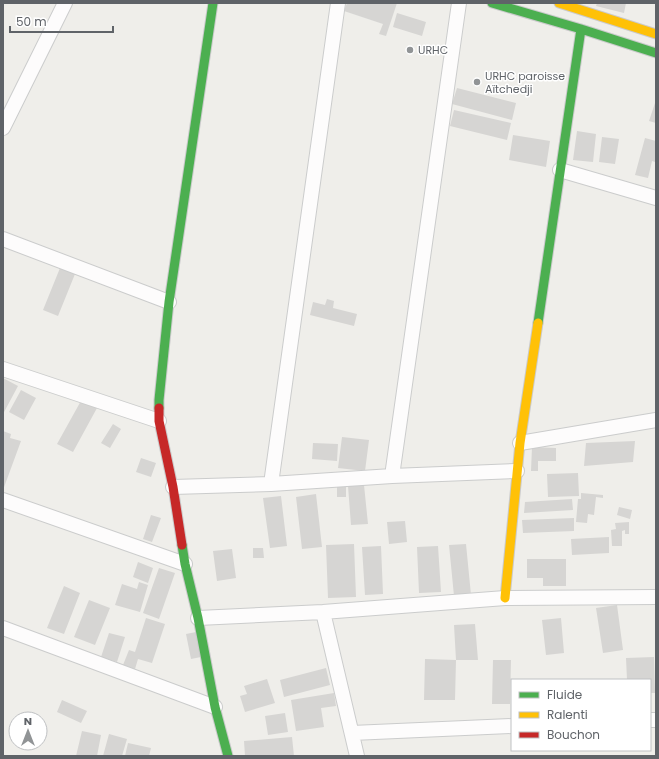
<svg xmlns="http://www.w3.org/2000/svg" width="659" height="759" font-family="Poppins,sans-serif">
<style>
.building{fill:#d6d5d3}
.lines{fill:none;stroke-linecap:round;stroke-linejoin:round}
.street-casing{stroke:#cbcccc;stroke-width:16}
.fast-casing{stroke:#cacacb;stroke-width:11}
.slow-casing{stroke:#cacacb;stroke-width:11}
.jam-casing{stroke:#cacacb;stroke-width:11}
.street{stroke:#fdfcfc;stroke-width:14}
.fast{stroke:#4caf50;stroke-width:9}
.slow{stroke:#ffc107;stroke-width:9}
.jam{stroke:#c62828;stroke-width:9}
.poi-dot{fill:#919496;stroke:#fff;stroke-width:1.5}
.labels{text-anchor:middle;stroke-width:3;stroke-linejoin:round;paint-order:stroke}
.poi-label{font-size:11px;fill:#5f6368;stroke:#fff;text-anchor:start}
</style>
<rect width="100%" height="100%" fill="#efeeea"/>
<path class="building" d="M347,3H397L386,36L379,34L383,24L344,11Z
M597,3H626L624,13L596,6Z
M397,13L426,22L422,36L393,27Z
M457,88L516,103L512,120L452,104Z
M656,100V123L649,121Z
M454,110L511,123L507,140L450,126Z
M577,131L596,134L593,162L573,160Z
M513,135L550,141L546,167L509,160Z
M602,137L619,139L615,164L599,162Z
M645,138L656,141V160L655,162L652,161L648,178L635,175Z
M60,268L75,274L58,316L43,310Z
M327,299L334,301L333,308L357,314L354,326L310,315L313,302L325,305Z
M3,378L18,386L3,414Z
M21,390L36,398L24,420L9,412Z
M82,399L97,408L73,452L57,444Z
M113,424L121,429L110,448L101,443Z
M3,431L11,434L10,438L21,441L3,490Z
M342,437L369,440L365,471L338,468Z
M635,441L633,462L584,466L586,443Z
M313,443L338,444L337,461L312,459Z
M532,447L556,448V461H538V471H531Z
M141,458L156,463L151,477L136,472Z
M578,473L579,496L548,497L547,474Z
M364,485L368,524L351,525L348,486Z
M337,487H346V497H337Z
M581,493L603,495V498L596,497L594,515L588,514L587,523L576,522L578,499H581Z
M316,494L322,547L302,549L296,497Z
M281,496L287,546L270,548L263,498Z
M572,499L573,510L524,513L525,502Z
M619,507L632,510L630,519L617,515Z
M151,515L161,518L152,542L143,539Z
M574,518V531L523,533L522,520Z
M405,521L407,542L389,544L387,522Z
M629,522V534H625V530L622,531V546H612L611,530L616,529L615,523Z
M609,537V553L572,555L571,539Z
M354,544L356,597L328,598L326,545Z
M466,544L471,595L454,596L449,545Z
M381,546L383,594L365,595L362,547Z
M438,546L441,592L419,593L417,547Z
M253,548H263L264,558H253Z
M232,549L236,578L217,581L213,551Z
M527,559H566V586H543V578H527Z
M138,562L153,568L148,583L133,577Z
M159,568L175,573L159,619L143,613Z
M139,582L148,585L140,612L115,605L122,584L137,589Z
M64,586L80,593L64,634L47,628Z
M89,600L110,608L95,645L74,637Z
M617,605L623,650L603,653L596,608Z
M146,618L165,624L152,663L138,659L135,669L123,665L129,650L135,652Z
M561,618L564,653L546,655L542,620Z
M475,624L478,660H456L454,625Z
M196,632L201,657L191,659L186,634Z
M109,633L125,637L117,662L101,657Z
M654,657L655,693H650V680H627L626,658Z
M425,659L456,660L455,700H424Z
M493,660H511L510,704H492Z
M326,668L330,685L284,697L280,680Z
M267,679L275,703L245,712L240,696L247,694L244,686Z
M334,693L336,706L321,708L324,727L296,731L291,700Z
M62,700L87,711L81,723L57,712Z
M285,713L288,732L268,735L265,716Z
M82,731L101,735L97,756H76Z
M109,734L127,739L122,756H103Z
M292,737L294,756H245L244,741Z
M128,743L151,748L149,756H125Z"/>
<g class="lines">
<defs>
<path id="street" d="M3,128L65,3
M560,170L656,198
M3,239L169,302
M3,369L159,421
M520,443L656,420
M392,476L459,3
M271,484L338,3
M173,487L271,484L392,476L517,471
M3,500L185,564
M323,612L357,756
M198,618L323,612L505,598L656,597
M3,628L215,707
M650,720H656
M352,733L512,726"/>
<path id="fast" d="M492,3L581,29L656,53
M538,323L581,29
M159,408V400L169,302L213,3
M182,545L185,564L198,618L215,707L228,756"/>
<path id="slow" d="M559,3L656,34
M505,598L520,443L538,323"/>
<path id="jam" d="M159,408V421L173,487L182,545"/>
</defs>
<use href="#street" class="street-casing"/>
<use href="#fast" class="fast-casing"/>
<use href="#slow" class="slow-casing"/>
<use href="#jam" class="jam-casing"/>
<use href="#street" class="street"/>
<use href="#fast" class="fast"/>
<use href="#slow" class="slow"/>
<use href="#jam" class="jam"/>
</g>
<g class="poi-dot">
<circle cx="410" cy="50" r="4"/>
<circle cx="477" cy="82" r="4"/>
</g>
<g class="labels">
<g class="poi-label">
<text x="418" y="54">URHC</text>
<text x="485" y="80">URHC paroisse<tspan x="485" dy="13">Aïtchedji</tspan></text>
</g>
</g>
<rect width="659" height="759" fill="none" stroke="#5f6368" stroke-width="8"/>
<rect x="511" y="679" width="140" height="72" fill="#ffffff" stroke="#bfc1c3"/>
<rect x="519" y="692" width="20" height="6" fill="#4caf50" stroke="#bfc1c3"/>
<text x="547" y="699" font-size="12" fill="#5f6368">Fluide</text>
<rect x="519" y="712" width="20" height="6" fill="#ffc107" stroke="#bfc1c3"/>
<text x="547" y="719" font-size="12" fill="#5f6368">Ralenti</text>
<rect x="519" y="732" width="20" height="6" fill="#c62828" stroke="#bfc1c3"/>
<text x="547" y="739" font-size="12" fill="#5f6368">Bouchon</text>
<g transform="translate(28 731)"><circle r="19" fill="#ffffff" stroke="#bfc1c3"/>
<path d="M0-3L7 15L0 10L-7 15Z" fill="#919496"/>
<text y="-6" font-size="11" font-weight="bold" text-anchor="middle" fill="#5f6368">N</text>
</g>
<path d="M10 26v6h103v-6" fill="none" stroke="#5f6368" stroke-width="2"/>
<text x="16" y="26" font-size="12" fill="#5f6368" stroke="#ffffff" stroke-width="3" paint-order="stroke">50 m</text>
</svg>
